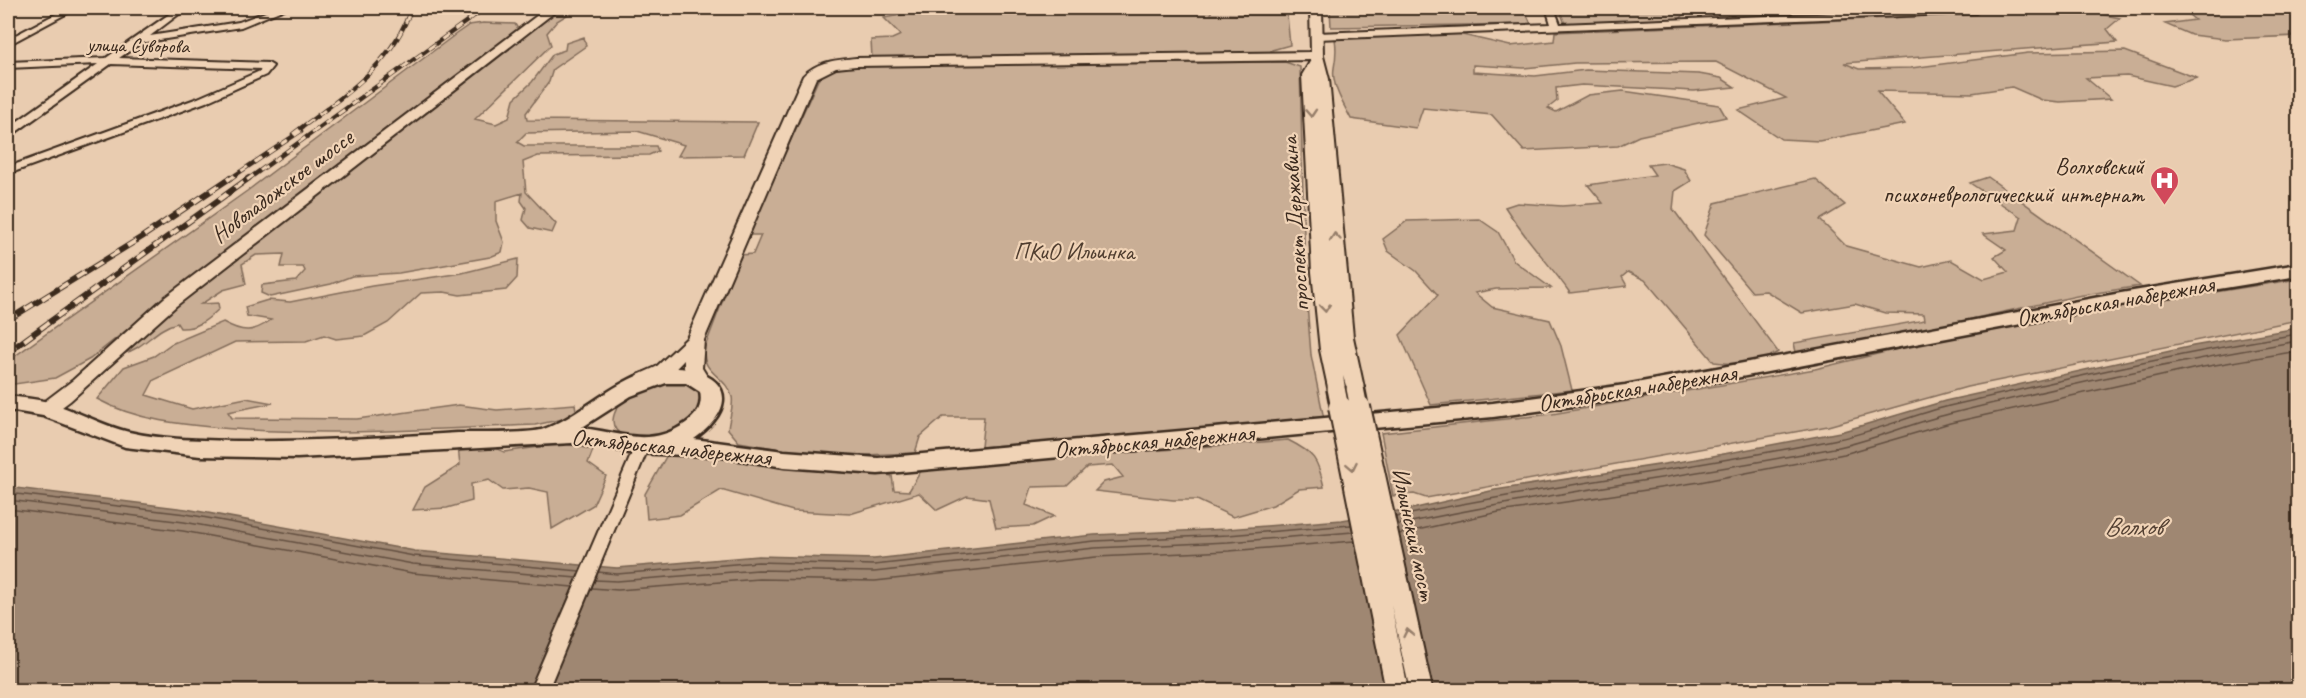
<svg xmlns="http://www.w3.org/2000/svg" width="2306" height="698" font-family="Caveat,sans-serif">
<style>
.green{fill:#c9ae95;stroke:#826c5a;stroke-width:1.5}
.water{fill:#9f8772;stroke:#776250;stroke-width:1.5}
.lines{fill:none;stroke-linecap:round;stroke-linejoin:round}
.shore{stroke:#634f40;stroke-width:1.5}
.street-casing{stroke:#3b2a1e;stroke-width:4}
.secondary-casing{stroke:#3b2a1e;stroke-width:4}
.primary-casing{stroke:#3b2a1e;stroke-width:5}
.street{fill:#f0d3b6;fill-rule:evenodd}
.secondary{fill:#f0d3b6;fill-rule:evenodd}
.primary{fill:#f0d3b6;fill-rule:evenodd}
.rail-far1-casing{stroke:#3b2a1e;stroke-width:4.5}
.rail-casing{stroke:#3b2a1e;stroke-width:6}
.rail-far1{stroke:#f0d3b6;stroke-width:3;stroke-dasharray:8;stroke-linecap:butt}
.rail{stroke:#f0d3b6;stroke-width:4;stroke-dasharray:10;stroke-linecap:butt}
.secondary-bridge-far1-casing{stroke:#3b2a1e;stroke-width:22;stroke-linecap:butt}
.secondary-bridge-casing{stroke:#3b2a1e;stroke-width:26;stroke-linecap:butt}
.secondary-bridge-far1{stroke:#f0d3b6;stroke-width:17}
.secondary-bridge{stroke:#f0d3b6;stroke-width:22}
.oneway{stroke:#967e6a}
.labels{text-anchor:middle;stroke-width:4.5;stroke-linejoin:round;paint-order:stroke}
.far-street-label{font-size:20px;fill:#3b2a1e;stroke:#f0d3b6}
.poi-label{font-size:24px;fill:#3b2a1e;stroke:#f0d3b6;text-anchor:end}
.street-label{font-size:24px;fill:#3b2a1e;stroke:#f0d3b6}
.park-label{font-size:24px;fill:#503e30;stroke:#f0d3b6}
.water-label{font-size:26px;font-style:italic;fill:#544133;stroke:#f0d3b6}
</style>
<rect width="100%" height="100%" fill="#e9ccb0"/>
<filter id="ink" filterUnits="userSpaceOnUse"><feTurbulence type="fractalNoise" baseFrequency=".0167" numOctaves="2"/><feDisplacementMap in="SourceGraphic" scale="12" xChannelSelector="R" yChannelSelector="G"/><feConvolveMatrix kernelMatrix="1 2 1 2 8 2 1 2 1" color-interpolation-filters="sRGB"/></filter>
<g filter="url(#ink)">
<path class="green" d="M560,8H578L557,21L547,33L551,45L475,119L496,124L509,118L514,99L532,82L553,54L565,50L566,43L584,37L586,46L553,69L549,82L526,113L527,120L758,122L744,155L678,156L684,145L637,131L526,133L517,142L524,146H656L658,151L649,155L538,156L523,162L526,192L556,224L552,233L530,228L523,220L526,208L521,201L522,193L496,201V221L504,242L502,252L490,257L399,273L352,276L331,284L270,297L261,293L262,285L296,281L305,271L303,267H281L284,254L256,255L242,264L246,284L223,290L201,304L218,303L219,309C207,320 197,329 180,328L177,323C155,328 144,349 122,354L149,327Z
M958,8H1211V14L1287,15L1290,45L1272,50L1267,55L872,58L871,40L892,39L901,35L884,18L928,10L946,12Z
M1330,8H1524L1531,24L1331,27Z
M1559,8H1690L1679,20L1565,24Z
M2022,8H2070L2120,18L2107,29L2117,42L1844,63L1859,69L1911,68L2028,53L2125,51L2197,78L2172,86L2127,76L2086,78L2111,99L2060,102L2042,100L2012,87L1972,93L1877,91L1905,124L1819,141L1781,139L1738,110L1786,98L1716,62L1575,63L1524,68L1473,65V72L1535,76L1586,70L1699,74L1721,78L1735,87L1694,91L1582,85L1556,88L1557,101L1548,108L1556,112L1588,95L1623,91L1719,105L1726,117L1639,136L1618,146L1524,151L1492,115L1423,108L1416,128L1351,119C1344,105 1331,85 1334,68C1336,58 1337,51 1335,39L1454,33L1510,46L1554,41L1555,32L1912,17Z
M2192,8H2291L2298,11V36L2226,39L2191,35L2165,24L2195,20L2188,14L2202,13Z
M483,23L515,24L518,29L282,207L90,359L55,378L8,385V361L247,191L456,34L469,25Z
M1285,62L1300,67L1305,278L1311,355L1324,419L981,447L984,417H943L920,437L915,453L838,456L791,451L739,442L728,429C729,419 734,405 732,397C726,375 699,373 705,347L740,255L753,254L761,235H748L818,80L826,71L853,66Z
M1665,163L1684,169L1691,181L1675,191L1673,209L1778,352C1757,365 1737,365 1714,362L1645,280L1628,272L1622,277L1627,286L1570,293C1549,263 1525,239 1505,207L1517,203L1562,206L1603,203L1588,185L1655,175L1648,165Z
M1988,177L2140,286L2077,296L1797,357L1794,343L1925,320L1924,314L1885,313L1855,304L1802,313L1766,291L1752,292L1704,235L1715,203L1815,179L1845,205L1820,220L1846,246L1921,267L1951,260L1984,279L2008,272L1994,257L2006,250L1983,234L2017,230L2021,217L1970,183Z
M1479,219L1498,232L1514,261L1551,288L1496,289L1475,293L1492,307L1550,320L1561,346L1572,390L1431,405L1400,335L1438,295L1416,271L1388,251L1383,239L1407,221Z
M518,259L517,278L506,290L460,295L444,292L421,293L388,323L364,336L336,339L324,335L306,341L235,342L154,380L146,395L192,409L246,398L273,403L228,412L232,418L357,419L459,405L497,410L575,404L576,410L563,419L535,425C435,429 335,436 234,429C187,425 139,422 97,399L124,367L154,356L171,344L223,322C243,333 253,333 271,320L247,316L245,307L268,300L290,302L372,286L462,273Z
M2298,279V320L1967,387L1828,426L1426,498L1414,494L1393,496L1381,433L1552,414L1815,369L1927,342L2061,316Z
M670,381C685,382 695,384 705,397L698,419C688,424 676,435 665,436C656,438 641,439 632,438C600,432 614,403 634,392C644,386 658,384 670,381Z
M1288,440C1314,453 1318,459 1324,487L1299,489L1273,505L1233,517L1197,500H1173L1095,491L1104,482L1123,477L1113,465L1087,467L1067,486L1032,487L1026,505L1054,516L1033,526L996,528L989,499L967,496L937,510L919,493L850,514L793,511L721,490L680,515L647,519L645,494L667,455L729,456L799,468L869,472L892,476L894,490L909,491L922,469Z
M567,443L593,450L588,463L606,476L593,505L552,529L548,492L529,488L503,490L489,480L471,484L472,501L447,508L413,510L425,487L460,465L458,446H491L504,452Z"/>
<path class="water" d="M2298,328V690H8V487L186,509L415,551L617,568L758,556L874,559L1094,535L1227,529L1342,520L1416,508L1495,490L1697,459L1840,432L1945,401L2193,346Z"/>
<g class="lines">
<path class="shore" d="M8,493L186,514L414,556L580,571
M8,500L184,522L413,564L577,578
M8,509L183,531L412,573L573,587
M1396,517C1543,486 1691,469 1838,439C1876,431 1912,415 1949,406C2065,379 2181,353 2298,334
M1397,525C1543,493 1692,476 1839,447C1876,439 1912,423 1949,414C2064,385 2181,361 2298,341
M1399,534L1499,512L1700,482L1844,454L1950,423L2197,368L2298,351
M598,572L617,574L758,562L874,565L1095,541L1228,535L1351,525
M595,580L617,581L758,570L874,572L1095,548L1228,542L1353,532
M592,588L618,590L759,579L875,581L1096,557L1229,551L1354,541"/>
<defs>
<path id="street" d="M67,8H77L8,45V39Z
M178,8H187L150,36L239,22L276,8H287L241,27L141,43L119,58L268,63L273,66L266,75L206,102L8,174V167L198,98L260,71L261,69L111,64L12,135L8,136V128L98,64L8,68V62L106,58Z
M1546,8H1554L1560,24L1971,8L1980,10L1976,13L1317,39L1312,36L1317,33L1551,24Z
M642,441L647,442L649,446L548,690H530L635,446L637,442Z"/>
<path id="secondary" d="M547,8H560L176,306L70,401L54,413H40L37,409L40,405L73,380L164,298Z
M1310,8H1322L1323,56L1329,79L1353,337L1364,388L1362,392H1348L1343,376L1345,388L1343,392H1329L1320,350L1312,272L1302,75L1311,60L856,66L836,68L816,78L704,340L702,368L710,381L708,385H694L684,368V360C673,372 657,388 638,383L636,379L638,375L656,367L687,338L803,76C817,61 837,60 856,58L1311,52Z"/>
<path id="primary" d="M2298,264V276L2121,305L1625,399L1493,417L878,474L784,467L716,456L629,453L604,446L572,443L297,458L200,456L125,447L43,416L8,410V396C24,398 41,399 57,405C81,413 104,426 129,432C164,440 202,440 237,441C311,442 385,437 458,433C476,433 531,434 544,429C592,412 634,356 691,370C740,383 726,417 694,439L784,451L878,458L1493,403L1625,385L2121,293ZM666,383H686L700,392C703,406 697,415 686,423C648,449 622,432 581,428L631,396Z"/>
</defs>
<use href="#street" class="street-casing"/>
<use href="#secondary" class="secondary-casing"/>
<use href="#primary" class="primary-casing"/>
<use href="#street" class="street"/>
<use href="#secondary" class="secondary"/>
<use href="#primary" class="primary"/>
<defs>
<path id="rail-far1" d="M293,134C339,99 393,66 411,8
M228,180L301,131
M247,180L485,8"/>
<path id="rail" d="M8,320L142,237L230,178
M8,352L249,178"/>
</defs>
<use href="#rail-far1" class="rail-far1-casing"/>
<use href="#rail" class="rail-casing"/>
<use href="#rail-far1" class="rail-far1"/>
<use href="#rail" class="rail"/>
<defs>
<path id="secondary-bridge-far1" d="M1336,388L1340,408
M1355,388L1359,408"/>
<path id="secondary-bridge" d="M1340,407L1397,690
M1359,407L1421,690"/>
</defs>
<use href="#secondary-bridge-far1" class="secondary-bridge-far1-casing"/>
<use href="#secondary-bridge" class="secondary-bridge-casing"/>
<use href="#secondary-bridge-far1" class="secondary-bridge-far1"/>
<use href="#secondary-bridge" class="secondary-bridge"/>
</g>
<defs><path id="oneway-chevron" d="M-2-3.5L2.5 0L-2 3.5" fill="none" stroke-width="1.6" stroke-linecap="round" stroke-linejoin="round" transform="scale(1.5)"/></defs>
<g class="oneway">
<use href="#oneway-chevron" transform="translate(1311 113) rotate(86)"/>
<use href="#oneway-chevron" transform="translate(1335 237) rotate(-95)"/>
<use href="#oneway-chevron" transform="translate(1325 308) rotate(84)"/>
<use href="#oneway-chevron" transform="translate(1352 466) rotate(79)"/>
<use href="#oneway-chevron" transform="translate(1408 633) rotate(-102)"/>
</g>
</g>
<defs>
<symbol id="hospital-pin" viewBox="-11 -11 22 30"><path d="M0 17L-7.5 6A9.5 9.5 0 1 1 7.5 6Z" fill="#d1495b" stroke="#f0d3b6"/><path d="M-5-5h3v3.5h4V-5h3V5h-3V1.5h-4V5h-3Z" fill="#fff"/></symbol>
</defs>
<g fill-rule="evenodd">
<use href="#hospital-pin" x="2148" y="164" width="33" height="45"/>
</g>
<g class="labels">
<g class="far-street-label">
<text transform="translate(138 45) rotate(1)" y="7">улица Суворова</text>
</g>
<g class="poi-label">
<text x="2144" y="174">Волховский<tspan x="2144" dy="28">психоневрологический интернат</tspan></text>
</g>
<g class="street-label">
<text transform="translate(282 186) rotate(-37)" y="8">Новоладожское шоссе</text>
<text transform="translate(1295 224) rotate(-94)" y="8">проспект Державина</text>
<text transform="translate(2115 301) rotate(-10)" y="8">Октябрьская набережная</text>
<text transform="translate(1637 388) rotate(-9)" y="8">Октябрьская набережная</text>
<text transform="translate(1154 441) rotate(-5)" y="8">Октябрьская набережная</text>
<text transform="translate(671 447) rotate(6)" y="8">Октябрьская набережная</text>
<text transform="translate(1414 534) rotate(78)" y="8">Ильинский мост</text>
</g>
<g class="park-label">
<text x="1074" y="259">ПКиО Ильинка</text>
</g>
<g class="water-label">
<text x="2133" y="535">Волхов</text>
</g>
</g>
<rect width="2306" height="698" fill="none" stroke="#f0d3b6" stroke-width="30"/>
<rect x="15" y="15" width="2276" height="668" fill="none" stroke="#3b2a1e" stroke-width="2" filter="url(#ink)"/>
</svg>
